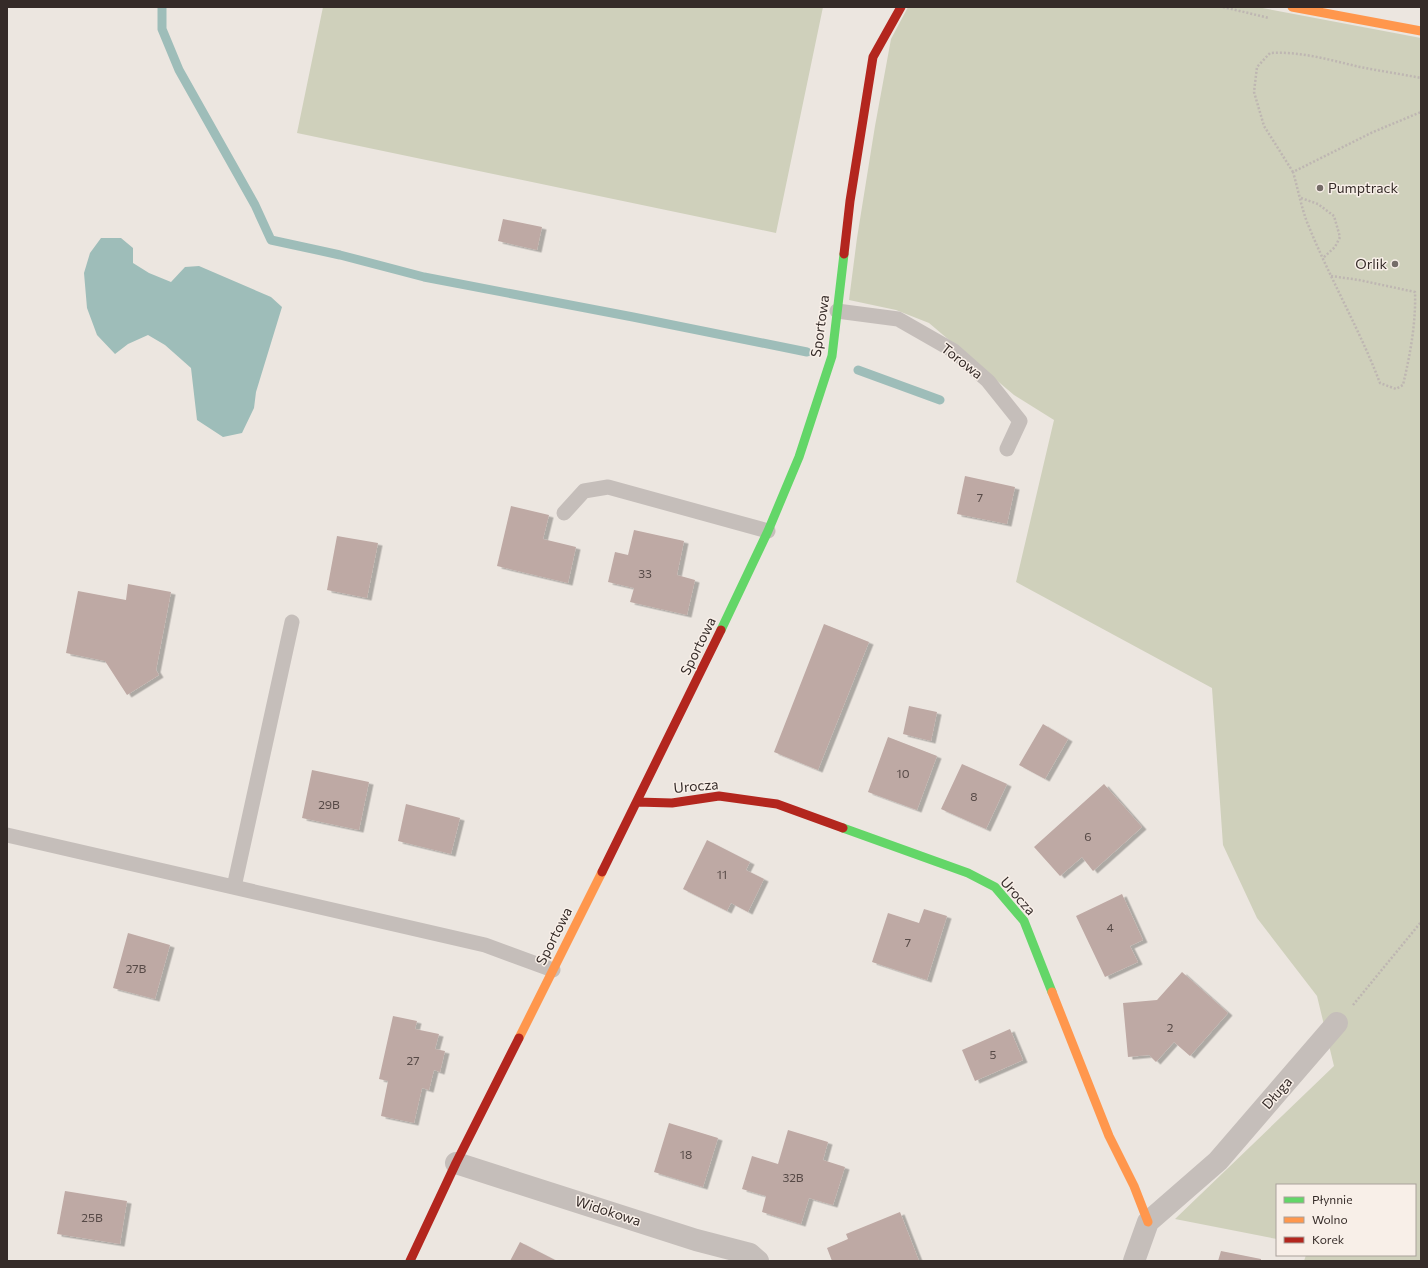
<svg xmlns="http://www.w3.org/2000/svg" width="1428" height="1268" font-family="Commissioner,sans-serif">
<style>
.green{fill:#cfd0bb}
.water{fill:#9ebdb9}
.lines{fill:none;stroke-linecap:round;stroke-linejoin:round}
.stream{stroke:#9ebdb9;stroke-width:9}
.building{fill:#bea9a4;filter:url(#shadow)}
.path{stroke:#beb6b2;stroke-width:2.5;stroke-dasharray:2 2;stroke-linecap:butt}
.lane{stroke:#c5beba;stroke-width:15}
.street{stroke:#c5beba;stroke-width:22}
.fast{stroke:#63d668;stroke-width:9}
.slow{stroke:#ff974d;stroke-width:9}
.jam{stroke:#b3261e;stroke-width:9}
.poi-dot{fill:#756c68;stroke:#f8efe8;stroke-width:1.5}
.labels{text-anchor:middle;stroke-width:3;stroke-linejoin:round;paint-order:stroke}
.number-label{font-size:12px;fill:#574a47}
.poi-label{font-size:14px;fill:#352b28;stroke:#f8efe8;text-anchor:start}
.street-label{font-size:14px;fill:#352b28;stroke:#f8efe8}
</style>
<defs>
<filter id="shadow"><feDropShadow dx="4.5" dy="2.5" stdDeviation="0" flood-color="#0004"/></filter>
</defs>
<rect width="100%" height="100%" fill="#ece6e0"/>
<path class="green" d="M323,7H823L776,233L297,133Z
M908,7H1257L1421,38V1261H1304L1306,1255H1415V1185H1277V1239L1175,1219L1334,1066L1317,996L1257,918L1223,845L1212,688L1016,582L1054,420L1014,395L929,323L896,310L849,300L857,238L875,126L891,39Z"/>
<path class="water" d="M101,238H121L133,248V263L149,273L171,282L185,267L199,266L271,297L282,307L256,392L254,408L242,433L223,437L197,420L191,368L165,345L148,335L128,344L115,354L97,335L87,308L84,273L90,253Z"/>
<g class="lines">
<path class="stream" d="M162,7V29L179,70L255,205L271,240L340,255L424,277L633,317L807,352
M858,370L940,400"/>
</g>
<path class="building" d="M503,219L542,227L537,250L498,241Z
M965,476L1015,487L1007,524L957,514Z
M511,506L549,515L543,539L576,547L568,583L497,566Z
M634,530L684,541L677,575L695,580L687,615L630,602L634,588L608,582L615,552L628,555Z
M337,536L378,543L367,598L327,590Z
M128,584L171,592L156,670L159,675L127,695L105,661L66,653L78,591L126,600Z
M824,624L869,642L818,770L774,752Z
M909,706L937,712L931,741L903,734Z
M1043,724L1068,739L1045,779L1019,765Z
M888,737L937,756L917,810L868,792Z
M962,764L1007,784L986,829L941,809Z
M312,770L369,782L359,830L302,818Z
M1104,784L1142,827L1093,871L1082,857L1060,876L1034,847Z
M406,804L460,818L451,854L398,841Z
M707,840L750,862L746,870L764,879L748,912L731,903L727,911L683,889Z
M1122,894L1143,940L1130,946L1138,962L1105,977L1076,916Z
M924,909L947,916L927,980L872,962L888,913L919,923Z
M128,933L170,945L155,999L113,988Z
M1182,972L1228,1013L1190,1056L1174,1042L1156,1062L1149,1055L1128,1057L1123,1003L1157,1000Z
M393,1016L417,1021L415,1029L439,1034L435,1049L445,1051L440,1072L434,1070L429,1090L422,1088L414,1123L381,1116L388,1081L379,1079Z
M1010,1029L1023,1060L975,1081L962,1050Z
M669,1123L718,1138L703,1187L654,1172Z
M788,1130L828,1142L823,1160L845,1167L833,1205L809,1198L801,1224L762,1212L766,1196L742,1189L752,1156L778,1164Z
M65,1191L127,1201L120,1244L57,1234Z
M900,1212L919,1261H832L827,1248L848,1239L846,1234Z
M520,1242L557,1261H510Z
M1221,1251L1261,1259V1261H1218Z"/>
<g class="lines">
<path class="path" d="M1223,7L1269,18
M1293,172L1264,126L1254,92L1257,67L1270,53C1300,51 1330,60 1360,67C1380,71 1401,74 1421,78
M1301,198L1318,204L1334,216L1340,237L1335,247L1323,258
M1331,276L1359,280L1415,292C1416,324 1410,355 1403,385L1396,389L1380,383C1359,328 1329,277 1307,222C1301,206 1298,189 1293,172L1373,132L1421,112
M1353,1005L1421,922"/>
<path class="lane" d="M837,311L898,319L954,351L988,381L1020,421L1007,449
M564,513L584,491L608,487L768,531
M7,835L485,945L553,970
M234,887L292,622"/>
<path class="street" d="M456,1163L696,1240L750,1254L758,1261
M1134,1261L1148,1222L1218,1161L1337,1023"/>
<path class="fast" d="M721,630L768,531L799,457L832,356L844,254
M843,828L968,873L995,887L1024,921L1052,992"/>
<path class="slow" d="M1292,7L1421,31
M1052,992L1109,1136L1134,1186L1148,1222
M519,1038L602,872"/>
<path class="jam" d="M844,254L850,201L873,57L901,7
M637,802L672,803L719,796L777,804L843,828
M602,872L721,630
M410,1261L456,1163L519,1038"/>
</g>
<g class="poi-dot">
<circle cx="1320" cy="188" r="4"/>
<circle cx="1395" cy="264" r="4"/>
</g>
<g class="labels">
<g class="number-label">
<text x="980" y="502">7</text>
<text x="645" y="578">33</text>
<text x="903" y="778">10</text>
<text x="974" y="801">8</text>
<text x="329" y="809">29B</text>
<text x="1088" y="841">6</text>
<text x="722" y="879">11</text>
<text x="1110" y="932">4</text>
<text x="908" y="947">7</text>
<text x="136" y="973">27B</text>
<text x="1170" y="1032">2</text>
<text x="993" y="1059">5</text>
<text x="413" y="1065">27</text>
<text x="686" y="1159">18</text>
<text x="793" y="1182">32B</text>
<text x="92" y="1222">25B</text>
</g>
<g class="poi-label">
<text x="1328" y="193">Pumptrack</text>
<text x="1387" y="269" text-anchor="end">Orlik</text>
</g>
<g class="street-label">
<text transform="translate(820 326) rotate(-82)" y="5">Sportowa</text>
<text transform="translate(962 361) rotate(38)" y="5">Torowa</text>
<text transform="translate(698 646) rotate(-64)" y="5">Sportowa</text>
<text transform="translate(696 786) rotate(-5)" y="5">Urocza</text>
<text transform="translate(1018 896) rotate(49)" y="5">Urocza</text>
<text transform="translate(554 936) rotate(-63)" y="5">Sportowa</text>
<text transform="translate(1277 1093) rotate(-49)" y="5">Długa</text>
<text transform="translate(608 1211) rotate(18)" y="5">Widokowa</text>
</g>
</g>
<rect width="1428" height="1268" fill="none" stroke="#352b28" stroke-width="16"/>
<rect x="1276" y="1184" width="140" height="72" fill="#f8efe8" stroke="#aaa19b"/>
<rect x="1284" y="1197" width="20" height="6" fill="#63d668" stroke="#aaa19b"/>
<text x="1312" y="1204" font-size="12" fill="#352b28">Płynnie</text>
<rect x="1284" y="1217" width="20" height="6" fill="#ff974d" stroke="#aaa19b"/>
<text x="1312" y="1224" font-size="12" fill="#352b28">Wolno</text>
<rect x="1284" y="1237" width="20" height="6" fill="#b3261e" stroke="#aaa19b"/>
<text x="1312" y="1244" font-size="12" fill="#352b28">Korek</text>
</svg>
